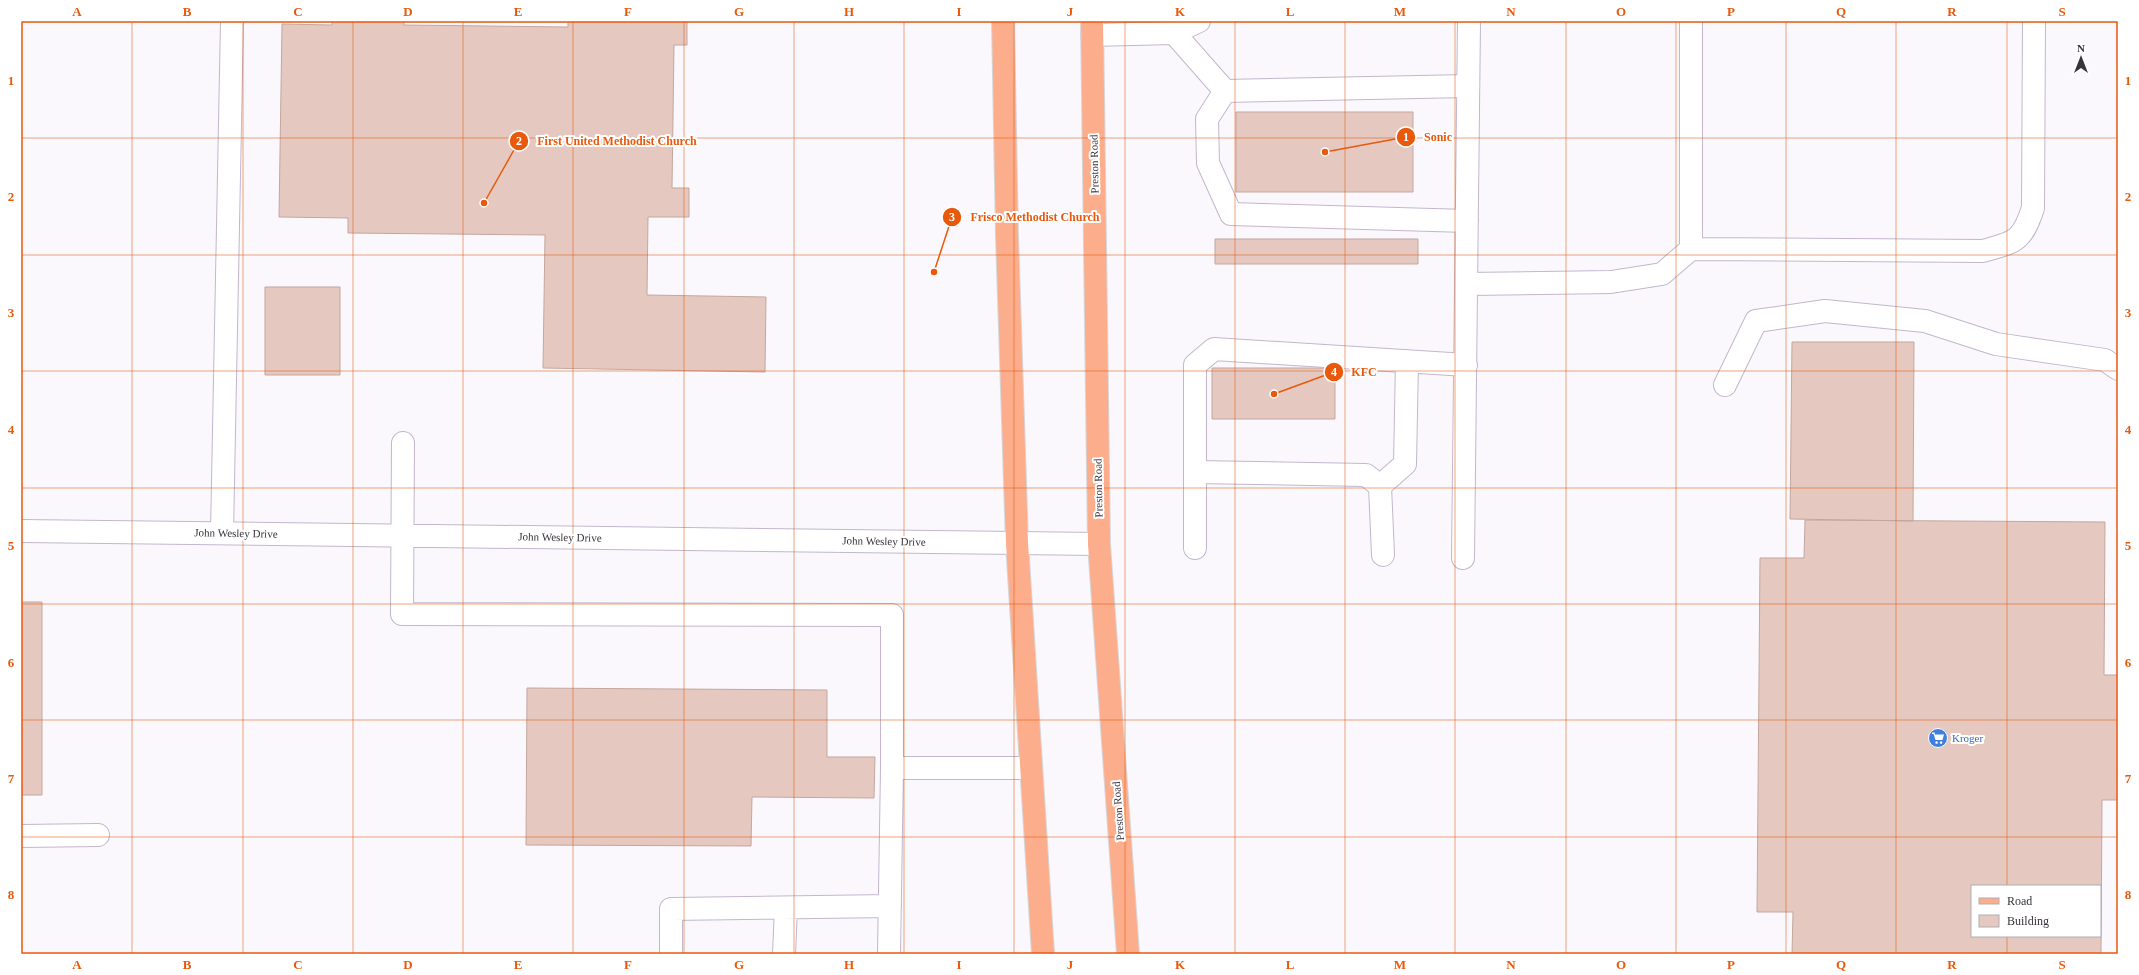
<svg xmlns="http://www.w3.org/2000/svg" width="2139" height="975" font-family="Georgia,serif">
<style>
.building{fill:#e5c8bf;stroke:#c3a79f;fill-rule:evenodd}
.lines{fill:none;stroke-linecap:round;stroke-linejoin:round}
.minor-casing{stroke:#c3b6cd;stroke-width:24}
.major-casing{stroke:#d7d6d8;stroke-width:24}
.minor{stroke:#fff;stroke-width:22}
.major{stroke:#fcae8c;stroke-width:22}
.grid{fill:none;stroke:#e8590c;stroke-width:1;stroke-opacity:0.55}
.labels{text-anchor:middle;stroke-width:4;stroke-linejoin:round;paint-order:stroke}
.street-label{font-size:11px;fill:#38323c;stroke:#fff}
.shop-label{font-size:11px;fill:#366cbe;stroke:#fff;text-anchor:start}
.leader{fill:none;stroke:#e8590c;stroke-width:1.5}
.callout-dot{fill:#e8590c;stroke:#fff;stroke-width:1.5}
.mark-label{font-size:12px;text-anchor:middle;font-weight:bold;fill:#fff}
.callout-label{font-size:12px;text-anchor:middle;font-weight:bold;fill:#e8590c;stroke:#fff;stroke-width:4;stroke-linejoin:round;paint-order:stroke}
.neatline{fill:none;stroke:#e8590c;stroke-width:1.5}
.grid-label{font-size:13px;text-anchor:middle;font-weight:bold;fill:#e8590c}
</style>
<rect width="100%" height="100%" fill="#faf8fd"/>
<path class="building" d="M332,21H404V25L568,27V21H687V45H674L672,188H689V217H648L647,295L766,297L765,372L543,368L545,235L348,233V218L279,217L282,24L332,25Z
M1236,112H1413V192H1236Z
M1215,239H1418V264H1215Z
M265,287H340V375H265Z
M1792,342H1914L1913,521L1790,519Z
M1212,368H1335V419H1212Z
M1805,520L2105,522L2104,675H2118V800H2102L2101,954H1792L1793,912H1757L1760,558H1804ZM1972,886H2100V936H1972Z
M21,602H42V795H21Z
M527,688L827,690V757H875L874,798L752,797L751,846L526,845Z"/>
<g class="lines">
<defs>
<path id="minor" d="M1691,21V249L1983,251C2015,242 2022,242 2033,208L2034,21
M1174,33L1225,91
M1092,35L1174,33L1199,21
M1467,221L1231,214L1208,163L1207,119L1225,91L1468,86
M1466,284L1611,282L1662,274L1691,249
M1725,385L1756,321L1825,311L1925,321L1996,344L2105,360L2118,369
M403,443L402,614L892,615V768H1031
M1195,472L1366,475L1380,486L1383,555
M1380,486L1405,464L1407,361
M21,531L1099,544
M222,533L232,21
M1195,548V365L1214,349L1466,365
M1463,558L1469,21
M21,836L98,835
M671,954V909L890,906
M784,954L786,908
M889,954L892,768"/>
<path id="major" d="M1003,21L1007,236L1017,543L1043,954
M1092,21L1099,544L1128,954"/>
</defs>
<use href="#minor" class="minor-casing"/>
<use href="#major" class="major-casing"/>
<use href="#minor" class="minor"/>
<use href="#major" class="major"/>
</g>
<path class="grid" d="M132,21V954M243,21V954M353,21V954M463,21V954M573,21V954M684,21V954M794,21V954M904,21V954M1014,21V954M1125,21V954M1235,21V954M1345,21V954M1455,21V954M1566,21V954M1676,21V954M1786,21V954M1896,21V954M2007,21V886M21,138H2118M21,255H2118M21,371H2118M21,488H2118M21,604H2118M21,720H2118M21,837H2118M2007,936V954"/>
<defs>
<symbol id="supermarket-disc" viewBox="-11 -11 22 22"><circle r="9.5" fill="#3f7fe0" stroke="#fff"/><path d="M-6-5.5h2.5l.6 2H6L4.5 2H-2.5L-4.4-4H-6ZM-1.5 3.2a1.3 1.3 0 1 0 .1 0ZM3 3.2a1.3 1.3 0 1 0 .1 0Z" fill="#fff"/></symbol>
</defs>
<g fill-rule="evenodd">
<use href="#supermarket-disc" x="1927" y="727" width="22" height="22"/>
</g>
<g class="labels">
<g class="street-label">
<text transform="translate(1094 164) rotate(-91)" y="4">Preston Road</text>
<text transform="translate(1098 488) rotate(-91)" y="4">Preston Road</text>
<text transform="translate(236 533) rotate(1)" y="4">John Wesley Drive</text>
<text transform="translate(560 537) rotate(1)" y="4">John Wesley Drive</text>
<text transform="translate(884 541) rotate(1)" y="4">John Wesley Drive</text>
<text transform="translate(1118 811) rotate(-94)" y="4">Preston Road</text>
</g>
<g class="shop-label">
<text x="1952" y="742">Kroger</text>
</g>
</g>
<path class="leader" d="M1325 152L1406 137M484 203L519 141M934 272L952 217M1274 394L1334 372"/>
<g class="callout-dot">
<circle cx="1325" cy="152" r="4"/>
<circle cx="484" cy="203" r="4"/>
<circle cx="934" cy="272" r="4"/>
<circle cx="1274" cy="394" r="4"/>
<circle cx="1406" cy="137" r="10"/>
<circle cx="519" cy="141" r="10"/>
<circle cx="952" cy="217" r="10"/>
<circle cx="1334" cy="372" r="10"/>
</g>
<g class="mark-label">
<text x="1406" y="141">1</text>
<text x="519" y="145">2</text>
<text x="952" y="221">3</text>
<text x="1334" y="376">4</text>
</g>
<g class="callout-label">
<text x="1438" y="141">Sonic</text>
<text x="617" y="145">First United Methodist Church</text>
<text x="1035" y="221">Frisco Methodist Church</text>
<text x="1364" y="376">KFC</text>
</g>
<rect width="2139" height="975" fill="none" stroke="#ffffff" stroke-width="44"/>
<rect x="1971" y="885" width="130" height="52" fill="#ffffff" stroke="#afadb1"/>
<rect x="1979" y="898" width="20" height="6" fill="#fcae8c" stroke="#afadb1"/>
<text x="2007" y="905" font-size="12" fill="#38323c">Road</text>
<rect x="1979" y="915" width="20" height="12" fill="#e5c8bf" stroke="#afadb1"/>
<text x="2007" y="925" font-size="12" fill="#38323c">Building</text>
<g transform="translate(2081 58)" stroke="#ffffff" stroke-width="3" paint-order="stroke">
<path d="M0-3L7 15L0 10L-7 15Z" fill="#38323c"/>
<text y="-6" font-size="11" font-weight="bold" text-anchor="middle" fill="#38323c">N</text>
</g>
<rect x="22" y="22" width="2095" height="931" class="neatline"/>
<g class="grid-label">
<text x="77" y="16">A</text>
<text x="187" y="16">B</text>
<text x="298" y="16">C</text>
<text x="408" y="16">D</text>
<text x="518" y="16">E</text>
<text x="628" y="16">F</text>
<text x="739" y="16">G</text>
<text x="849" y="16">H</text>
<text x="959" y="16">I</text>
<text x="1070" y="16">J</text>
<text x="1180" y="16">K</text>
<text x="1290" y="16">L</text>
<text x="1400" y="16">M</text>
<text x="1511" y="16">N</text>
<text x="1621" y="16">O</text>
<text x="1731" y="16">P</text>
<text x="1841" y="16">Q</text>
<text x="1952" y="16">R</text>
<text x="2062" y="16">S</text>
<text x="11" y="85">1</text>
<text x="2128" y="85">1</text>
<text x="11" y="201">2</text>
<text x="2128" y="201">2</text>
<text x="11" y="317">3</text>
<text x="2128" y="317">3</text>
<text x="11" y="434">4</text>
<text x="2128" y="434">4</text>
<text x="11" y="550">5</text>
<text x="2128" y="550">5</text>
<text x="11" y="667">6</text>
<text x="2128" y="667">6</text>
<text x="11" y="783">7</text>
<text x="2128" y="783">7</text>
<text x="11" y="899">8</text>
<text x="2128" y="899">8</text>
<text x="77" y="969">A</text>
<text x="187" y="969">B</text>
<text x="298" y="969">C</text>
<text x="408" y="969">D</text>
<text x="518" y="969">E</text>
<text x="628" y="969">F</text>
<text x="739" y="969">G</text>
<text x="849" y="969">H</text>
<text x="959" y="969">I</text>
<text x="1070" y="969">J</text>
<text x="1180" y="969">K</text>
<text x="1290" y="969">L</text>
<text x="1400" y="969">M</text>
<text x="1511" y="969">N</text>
<text x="1621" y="969">O</text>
<text x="1731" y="969">P</text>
<text x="1841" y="969">Q</text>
<text x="1952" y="969">R</text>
<text x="2062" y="969">S</text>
</g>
</svg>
